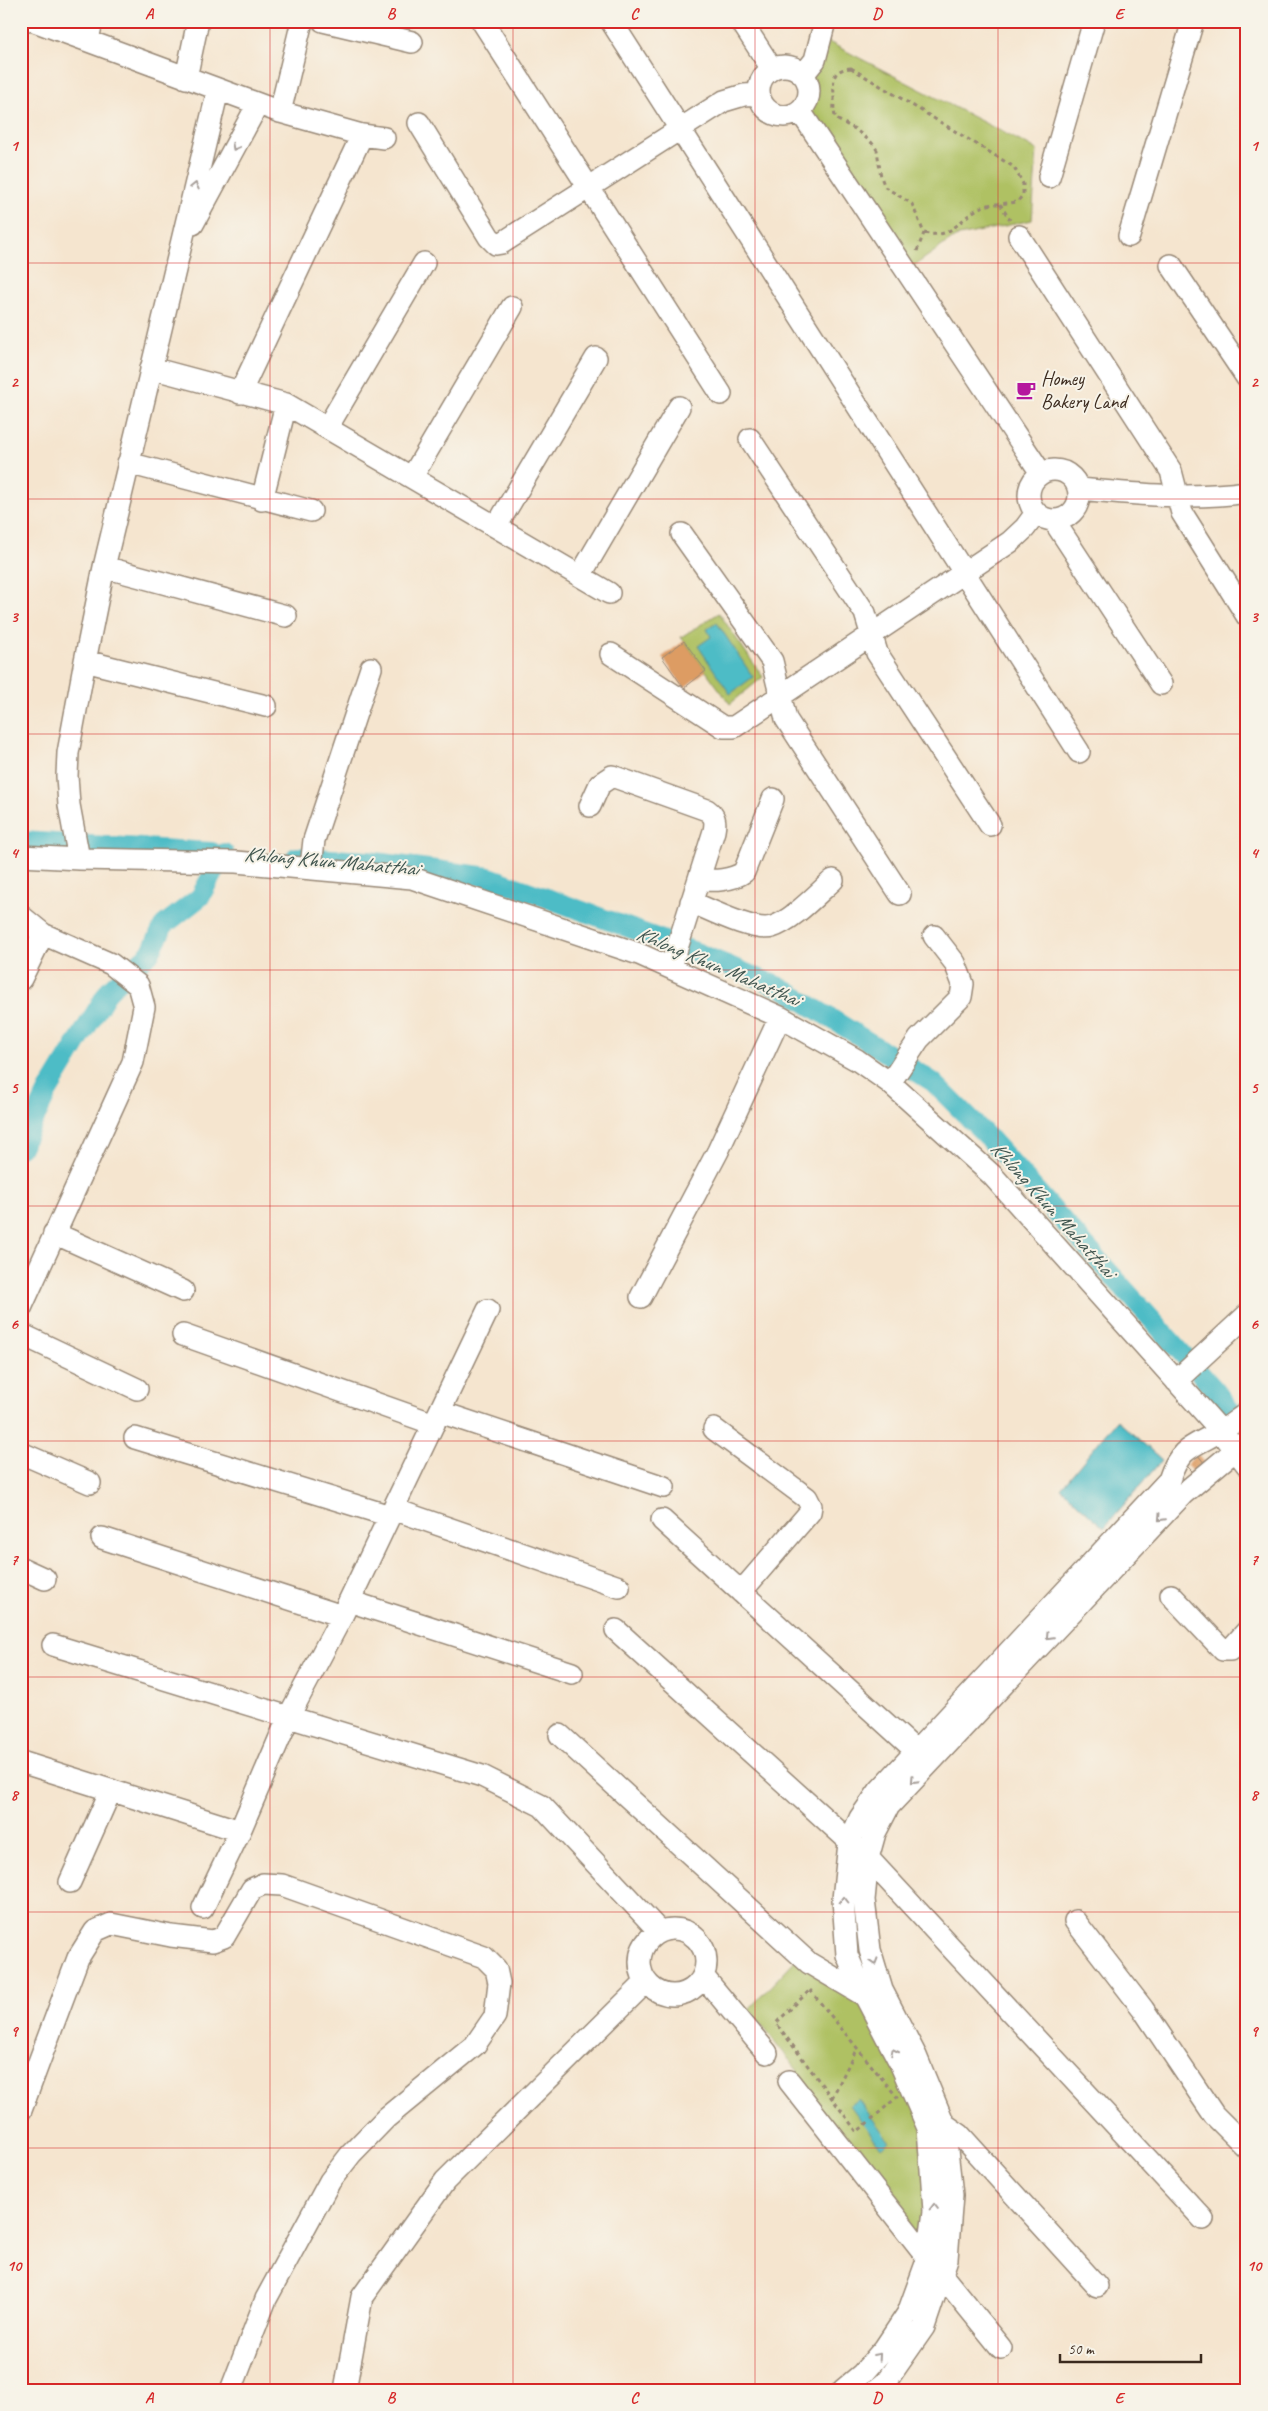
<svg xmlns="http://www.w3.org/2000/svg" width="1268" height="2411" font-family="Caveat,sans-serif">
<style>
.green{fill:#afc164;stroke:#757641}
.water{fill:#4ebcc6;stroke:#447372}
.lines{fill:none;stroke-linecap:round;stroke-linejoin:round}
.canal{stroke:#4ebcc6;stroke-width:20}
.building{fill:#dd9c64}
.minor-casing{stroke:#988876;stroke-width:24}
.path{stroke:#988876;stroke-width:3;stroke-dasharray:4 4;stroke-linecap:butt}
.minor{stroke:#fff;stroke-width:21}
.oneway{stroke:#a79f9a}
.grid{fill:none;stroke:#d62828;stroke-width:1;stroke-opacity:0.55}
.labels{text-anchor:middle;stroke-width:4;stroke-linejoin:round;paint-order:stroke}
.poi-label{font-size:20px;fill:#3b2a1e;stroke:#f7f3e8;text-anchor:start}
.water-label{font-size:21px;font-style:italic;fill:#415650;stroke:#f7f3e8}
.neatline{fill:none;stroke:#d62828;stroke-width:2}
.grid-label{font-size:16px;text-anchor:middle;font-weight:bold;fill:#d62828}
</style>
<rect width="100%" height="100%" fill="#f7f3e8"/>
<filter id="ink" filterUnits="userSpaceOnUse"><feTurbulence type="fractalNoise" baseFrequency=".02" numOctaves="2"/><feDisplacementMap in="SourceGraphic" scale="10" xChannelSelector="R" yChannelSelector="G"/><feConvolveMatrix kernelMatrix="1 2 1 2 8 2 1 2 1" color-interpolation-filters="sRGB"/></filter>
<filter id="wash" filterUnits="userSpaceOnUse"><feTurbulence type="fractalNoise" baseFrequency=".0096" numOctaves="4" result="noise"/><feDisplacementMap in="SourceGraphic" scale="20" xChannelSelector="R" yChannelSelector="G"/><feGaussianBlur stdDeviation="1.12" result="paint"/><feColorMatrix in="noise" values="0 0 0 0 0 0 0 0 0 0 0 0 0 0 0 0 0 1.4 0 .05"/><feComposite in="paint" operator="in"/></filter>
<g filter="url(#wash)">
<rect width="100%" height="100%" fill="#f5e5cf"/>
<path class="green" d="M821,38L1037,150L1032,220L955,237L908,270L805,105L809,90L807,82Z
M719,613L763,677L730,704L681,637Z
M800,1955L865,1996L928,2128V2258L789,2081L798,2071L749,2009Z"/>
<path class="water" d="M717,623L753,677L730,694L698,646L711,637L707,629Z
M1117,1420L1162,1460L1104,1528L1061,1488Z
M858,2099L889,2141L881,2148L850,2105Z"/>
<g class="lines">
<path class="canal" d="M21,841L212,852
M296,857L368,861L489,877L698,953L782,988L933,1082L987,1136L1214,1389L1247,1432
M21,1147L48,1091L109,990L150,953L164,925L200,897L224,853"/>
</g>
<g id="blocks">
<path class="building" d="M684,641L706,671L684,688L662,657Z
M1197,1454L1205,1464L1195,1474L1186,1465Z"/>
</g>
</g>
<g filter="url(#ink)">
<use href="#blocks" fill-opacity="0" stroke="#988876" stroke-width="1"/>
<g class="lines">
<defs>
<path id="minor" d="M34,21L280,112L362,135L384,138
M323,21L412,42
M482,21L721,394
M611,21L1079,752
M741,21L772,69
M88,40L92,21
M759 91a25 25 0 1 1 50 0a25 25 0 1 1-50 0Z
M803,75L815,60L825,21
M186,78L198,21
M800,111L1041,473
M280,112L302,21
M419,123L489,237L496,244L502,243L724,101L744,95L759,94
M1049,177L1094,21
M193,224L258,104
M1019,236L1171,471L1182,513L1247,616
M1129,236L1193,21
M1171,265L1247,378
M151,368L286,404L609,593
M240,393L362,135
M327,428L424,263
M750,439L865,613L877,653L990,825
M128,463L311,511
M1029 495a25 25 0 1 1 50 0a25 25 0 1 1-50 0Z
M412,477L512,307
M1079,489C1133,494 1192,500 1247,492
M262,500L286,404
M1054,521L1161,684
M496,527L596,358
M682,534L772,661L786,719L900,894
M104,567L286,616
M580,576L679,407
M611,654L723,727H734L1010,542L1025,528L1036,513
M85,661L266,706
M590,806L600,784L612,776L707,810C715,816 716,821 714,831L671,967
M21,856L79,859L236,862L412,878L639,954L780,1017L857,1060L890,1083L992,1175L1221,1431L1247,1465
M79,859L69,805L67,776L68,753L85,661L104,567L218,90
M311,867L314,840L371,668
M700,879C713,882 733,880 744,872L773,799
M691,902C708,909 755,933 772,927C792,921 817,894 833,880
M21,916L43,934L21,979
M890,1083L919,1039L961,997L963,984L955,963L934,936
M54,1233L183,1291
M641,1297L718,1151L780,1017
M21,1308L133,1062L144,1007L138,985L111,964L43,934
M21,1334L137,1389
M183,1335L434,1424
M1176,1381L1247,1315
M440,1412L664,1487
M714,1429L807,1498L811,1506L810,1512L741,1592
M135,1438L390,1516
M21,1453L90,1483
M393,1509L619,1587
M662,1520L926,1760
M102,1538L342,1616
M21,1568L45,1579
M1171,1595L1223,1650H1230L1247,1631
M349,1601L572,1673
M616,1630L868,1858L1203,2219
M53,1645L482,1776L542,1806L659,1931
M560,1735L809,1963L865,1996L869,1995
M21,1762L240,1831
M70,1882L111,1790
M203,1908L240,1831L289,1716L342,1616L488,1310
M1075,1921L1143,2009L1214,2115L1247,2148
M640 1962a33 33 0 1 1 66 0a33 33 0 1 1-66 0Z
M703,1976L767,2053
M789,2081L928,2258L1001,2348
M21,2110L78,1958L95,1931L111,1924L171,1936L213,1941L224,1937L252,1889L263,1884L282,1885L484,1957L496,1969L499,1983L495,2016L475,2045L386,2118L351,2154L330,2181L266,2299L231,2390
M935,2127L944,2124L960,2135L1097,2286
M345,2390L362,2297L445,2181L646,1982
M843,2390L862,2374L884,2349L908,2313L928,2258L934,2211L928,2128L900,2063L865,1996L847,1955L843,1899L849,1843L860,1818L879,1791L1169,1480C1180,1446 1193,1447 1221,1431C1230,1426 1238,1419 1247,1413
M876,2390L885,2383L924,2327L947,2259L952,2195L944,2124L916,2056L882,1990L870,1950L864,1900L868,1858L875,1833L889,1806L1183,1494L1245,1442"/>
</defs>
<use href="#minor" class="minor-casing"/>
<path class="path" d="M851,68L1014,167L1023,184V195L1017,202C1005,204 992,203 982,207C958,217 955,240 924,233L912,204L885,187L881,177L877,150L872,143L855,129L836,119C833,111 834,106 834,99C834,82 829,70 851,68Z
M1000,204L1010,220
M917,251L924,233
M810,1990L897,2097L857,2132L776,2023Z
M832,2098L857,2048"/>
<use href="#minor" class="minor"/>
</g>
<defs><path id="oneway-chevron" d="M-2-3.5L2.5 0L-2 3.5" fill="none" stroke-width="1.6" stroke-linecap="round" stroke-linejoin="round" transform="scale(1.25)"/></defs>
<g class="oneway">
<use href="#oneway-chevron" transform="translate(235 147) rotate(118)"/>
<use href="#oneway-chevron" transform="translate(195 186) rotate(-77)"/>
<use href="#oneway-chevron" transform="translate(1161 1518) rotate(133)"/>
<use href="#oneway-chevron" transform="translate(1049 1636) rotate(133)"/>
<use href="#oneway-chevron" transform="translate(914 1780) rotate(133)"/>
<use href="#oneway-chevron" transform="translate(844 1900) rotate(-90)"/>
<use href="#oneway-chevron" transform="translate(874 1962) rotate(73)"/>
<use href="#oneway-chevron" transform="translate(894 2052) rotate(-117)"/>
<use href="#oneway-chevron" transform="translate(934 2207) rotate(-90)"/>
<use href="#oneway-chevron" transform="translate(878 2356) rotate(-49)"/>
</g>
</g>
<path class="grid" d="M270,21V2390M513,21V2390M755,21V2390M998,21V2390M21,263H1247M21,499H1247M21,734H1247M21,970H1247M21,1206H1247M21,1441H1247M21,1677H1247M21,1912H1247M21,2148H1247"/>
<defs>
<symbol id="cafe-bare" viewBox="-9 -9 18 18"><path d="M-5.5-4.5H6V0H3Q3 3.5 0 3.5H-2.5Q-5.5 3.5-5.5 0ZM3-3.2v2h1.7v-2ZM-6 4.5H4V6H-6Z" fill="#b5179e" stroke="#f7f3e8" stroke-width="2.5" paint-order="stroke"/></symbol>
</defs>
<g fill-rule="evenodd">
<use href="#cafe-bare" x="1012" y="376" width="28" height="28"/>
</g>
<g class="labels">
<g class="poi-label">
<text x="1041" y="385">Homey<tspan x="1041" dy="23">Bakery Land</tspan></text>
</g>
<g class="water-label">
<text transform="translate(331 861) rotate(5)" y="7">Khlong Khun Mahatthai</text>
<text transform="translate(718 966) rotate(23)" y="7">Khlong Khun Mahatthai</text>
<text transform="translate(1053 1209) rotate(48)" y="7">Khlong Khun Mahatthai</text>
</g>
</g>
<rect width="1268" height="2411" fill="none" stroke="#f7f3e8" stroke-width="55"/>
<path d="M1060 2354v8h141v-8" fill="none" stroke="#3b2a1e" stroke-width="2.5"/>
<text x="1068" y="2354" font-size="15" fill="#3b2a1e" stroke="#f7f3e8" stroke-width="4" paint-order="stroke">50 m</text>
<rect x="28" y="28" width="1212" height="2356" class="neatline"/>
<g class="grid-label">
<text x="149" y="19">A</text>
<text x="391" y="19">B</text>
<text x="634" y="19">C</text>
<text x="877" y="19">D</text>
<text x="1119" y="19">E</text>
<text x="14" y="151">1</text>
<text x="1254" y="151">1</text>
<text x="14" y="387">2</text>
<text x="1254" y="387">2</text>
<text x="14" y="622">3</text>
<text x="1254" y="622">3</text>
<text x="14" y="858">4</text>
<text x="1254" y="858">4</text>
<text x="14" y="1093">5</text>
<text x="1254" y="1093">5</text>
<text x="14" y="1329">6</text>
<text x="1254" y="1329">6</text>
<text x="14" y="1565">7</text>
<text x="1254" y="1565">7</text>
<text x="14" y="1800">8</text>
<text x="1254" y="1800">8</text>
<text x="14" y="2036">9</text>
<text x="1254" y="2036">9</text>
<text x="14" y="2271">10</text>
<text x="1254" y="2271">10</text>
<text x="149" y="2403">A</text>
<text x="391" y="2403">B</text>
<text x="634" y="2403">C</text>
<text x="877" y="2403">D</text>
<text x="1119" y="2403">E</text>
</g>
</svg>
